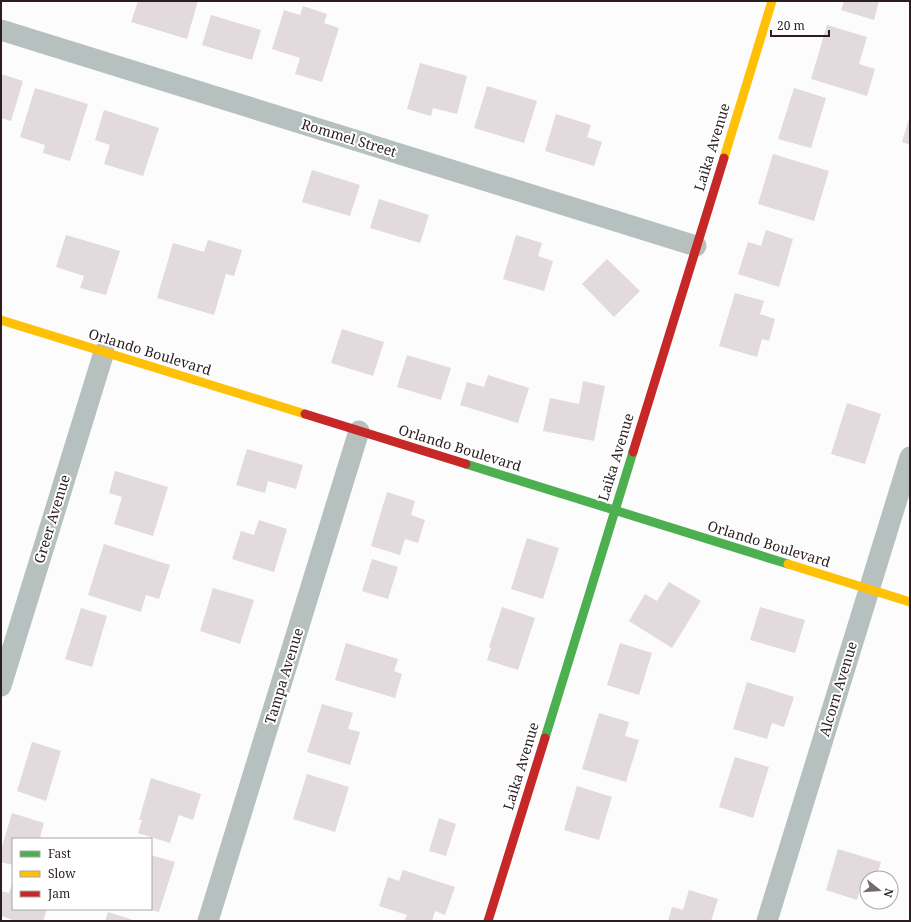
<svg xmlns="http://www.w3.org/2000/svg" width="911" height="922" font-family="'Noto Serif',serif">
<style>
.building{fill:#e2dadc}
.lines{fill:none;stroke-linecap:round;stroke-linejoin:round}
.street{stroke:#b6c0bf;stroke-width:21}
.fast{stroke:#4caf50;stroke-width:9}
.slow{stroke:#ffc107;stroke-width:9}
.jam{stroke:#c62828;stroke-width:9}
.labels{text-anchor:middle;stroke-width:4;stroke-linejoin:round;paint-order:stroke}
.street-label{font-size:14px;fill:#2b1d20;stroke:#fff}
</style>
<rect width="100%" height="100%" fill="#fcfcfc"/>
<path class="building" d="M138,1H198L187,39L131,22Z
M844,1H879L874,20L841,10Z
M303,6L327,14L324,23L339,28L322,82L295,74L300,58L272,49L284,10L300,15Z
M211,15L261,30L252,60L202,45Z
M827,25L867,37L859,64L875,69L867,96L811,79Z
M420,63L467,76L457,114L433,108L431,116L407,109Z
M1,74L23,81L11,121L1,118Z
M487,86L537,101L524,143L474,128Z
M35,88L88,104L70,161L43,153L45,145L20,137Z
M794,88L826,98L811,148L778,139Z
M104,110L159,128L143,176L104,164L110,145L95,140Z
M556,114L591,125L587,137L602,142L594,166L545,151Z
M910,116V145L902,142Z
M773,154L829,171L814,221L758,204Z
M312,170L360,185L350,216L302,202Z
M379,199L429,215L420,243L370,228Z
M766,230L793,239L779,287L738,274L748,242L761,246Z
M66,235L120,251L106,295L80,288L84,276L56,267Z
M516,235L542,243L538,256L553,261L544,291L503,279Z
M208,240L242,250L234,276L226,274L214,315L157,298L173,243L204,252Z
M607,259L640,291L614,317L582,284Z
M735,293L764,301L760,314L775,319L769,341L762,339L757,357L719,346Z
M342,329L384,342L373,376L331,363Z
M407,355L451,368L441,400L397,387Z
M488,375L529,388L518,423L460,405L467,382L484,387Z
M583,381L605,386L594,441L543,431L550,398L579,404Z
M847,403L881,414L865,464L831,454Z
M247,449L303,465L296,489L268,481L265,493L236,485Z
M115,471L168,487L153,536L114,524L122,497L109,493Z
M387,492L415,501L411,515L425,520L418,543L405,539L400,555L371,546Z
M259,520L287,529L274,572L232,559L241,531L254,535Z
M527,538L559,548L543,599L511,589Z
M104,544L170,565L159,599L146,595L141,612L88,595Z
M372,559L398,567L388,599L362,591Z
M669,582L701,601L672,648L629,621L645,594L657,601Z
M213,588L254,600L240,644L200,631Z
M502,607L535,618L518,670L487,660L491,648L489,647Z
M760,607L805,620L795,653L750,640Z
M81,608L107,616L92,667L65,659Z
M346,643L398,659L394,671L402,674L395,698L335,680Z
M620,643L652,653L639,695L607,685Z
M747,682L794,697L784,727L772,723L767,739L733,729Z
M322,704L353,713L348,729L360,732L350,765L307,752Z
M599,713L629,722L625,736L639,740L626,782L582,769Z
M32,742L61,751L46,801L17,791Z
M735,757L769,767L753,818L719,807Z
M307,774L349,787L335,832L293,819Z
M151,778L201,794L193,820L179,815L170,843L138,833L142,820H139Z
M577,786L612,797L599,840L564,830Z
M12,813L44,823L40,837L46,839H13V865L1,862V850Z
M439,818L456,824L446,856L429,851Z
M838,849L881,862L876,878H867V888L861,886L857,900L826,890Z
M151,855L175,862L159,912L151,910Z
M403,870L455,887L445,915L435,911L432,921H404L407,915L379,906L388,877L399,881Z
M13,882V909H47L43,921H16L1,916V891L9,893Z
M689,890L718,899L711,921H668L672,907L683,910Z
M108,912L136,921H105Z"/>
<g class="lines">
<path class="street" d="M1,30L696,246
M1,686L104,352
M208,921L359,431
M767,921L910,457"/>
<path class="fast" d="M466,464L788,564
M545,738L633,452"/>
<path class="slow" d="M724,158L772,1
M1,320L305,414
M788,564L910,602"/>
<path class="jam" d="M305,414L466,464
M633,452L724,158
M488,921L545,738"/>
</g>
<g class="labels">
<g class="street-label">
<text transform="translate(349 138) rotate(17)" y="5">Rommel Street</text>
<text transform="translate(712 147) rotate(-73)" y="5">Laika Avenue</text>
<text transform="translate(150 352) rotate(17)" y="5">Orlando Boulevard</text>
<text transform="translate(460 448) rotate(17)" y="5">Orlando Boulevard</text>
<text transform="translate(616 457) rotate(-73)" y="5">Laika Avenue</text>
<text transform="translate(52 519) rotate(-73)" y="5">Greer Avenue</text>
<text transform="translate(769 544) rotate(17)" y="5">Orlando Boulevard</text>
<text transform="translate(284 676) rotate(-73)" y="5">Tampa Avenue</text>
<text transform="translate(838 689) rotate(-73)" y="5">Alcorn Avenue</text>
<text transform="translate(521 766) rotate(-73)" y="5">Laika Avenue</text>
</g>
</g>
<rect width="911" height="922" fill="none" stroke="#2b1d20" stroke-width="4"/>
<rect x="12" y="838" width="140" height="72" fill="#ffffff" stroke="#aaa5a6"/>
<rect x="20" y="851" width="20" height="6" fill="#4caf50" stroke="#aaa5a6"/>
<text x="48" y="858" font-size="12" fill="#2b1d20">Fast</text>
<rect x="20" y="871" width="20" height="6" fill="#ffc107" stroke="#aaa5a6"/>
<text x="48" y="878" font-size="12" fill="#2b1d20">Slow</text>
<rect x="20" y="891" width="20" height="6" fill="#c62828" stroke="#aaa5a6"/>
<text x="48" y="898" font-size="12" fill="#2b1d20">Jam</text>
<g transform="translate(879 890) rotate(107)"><circle r="19" fill="#ffffff" stroke="#aaa5a6"/>
<path d="M0-3L7 15L0 10L-7 15Z" fill="#746b6d"/>
<text y="-6" font-size="11" font-weight="bold" text-anchor="middle" fill="#2b1d20">N</text>
</g>
<path d="M771 30v6h58v-6" fill="none" stroke="#2b1d20" stroke-width="2"/>
<text x="777" y="30" font-size="12" fill="#2b1d20" stroke="#ffffff" stroke-width="3" paint-order="stroke">20 m</text>
</svg>
